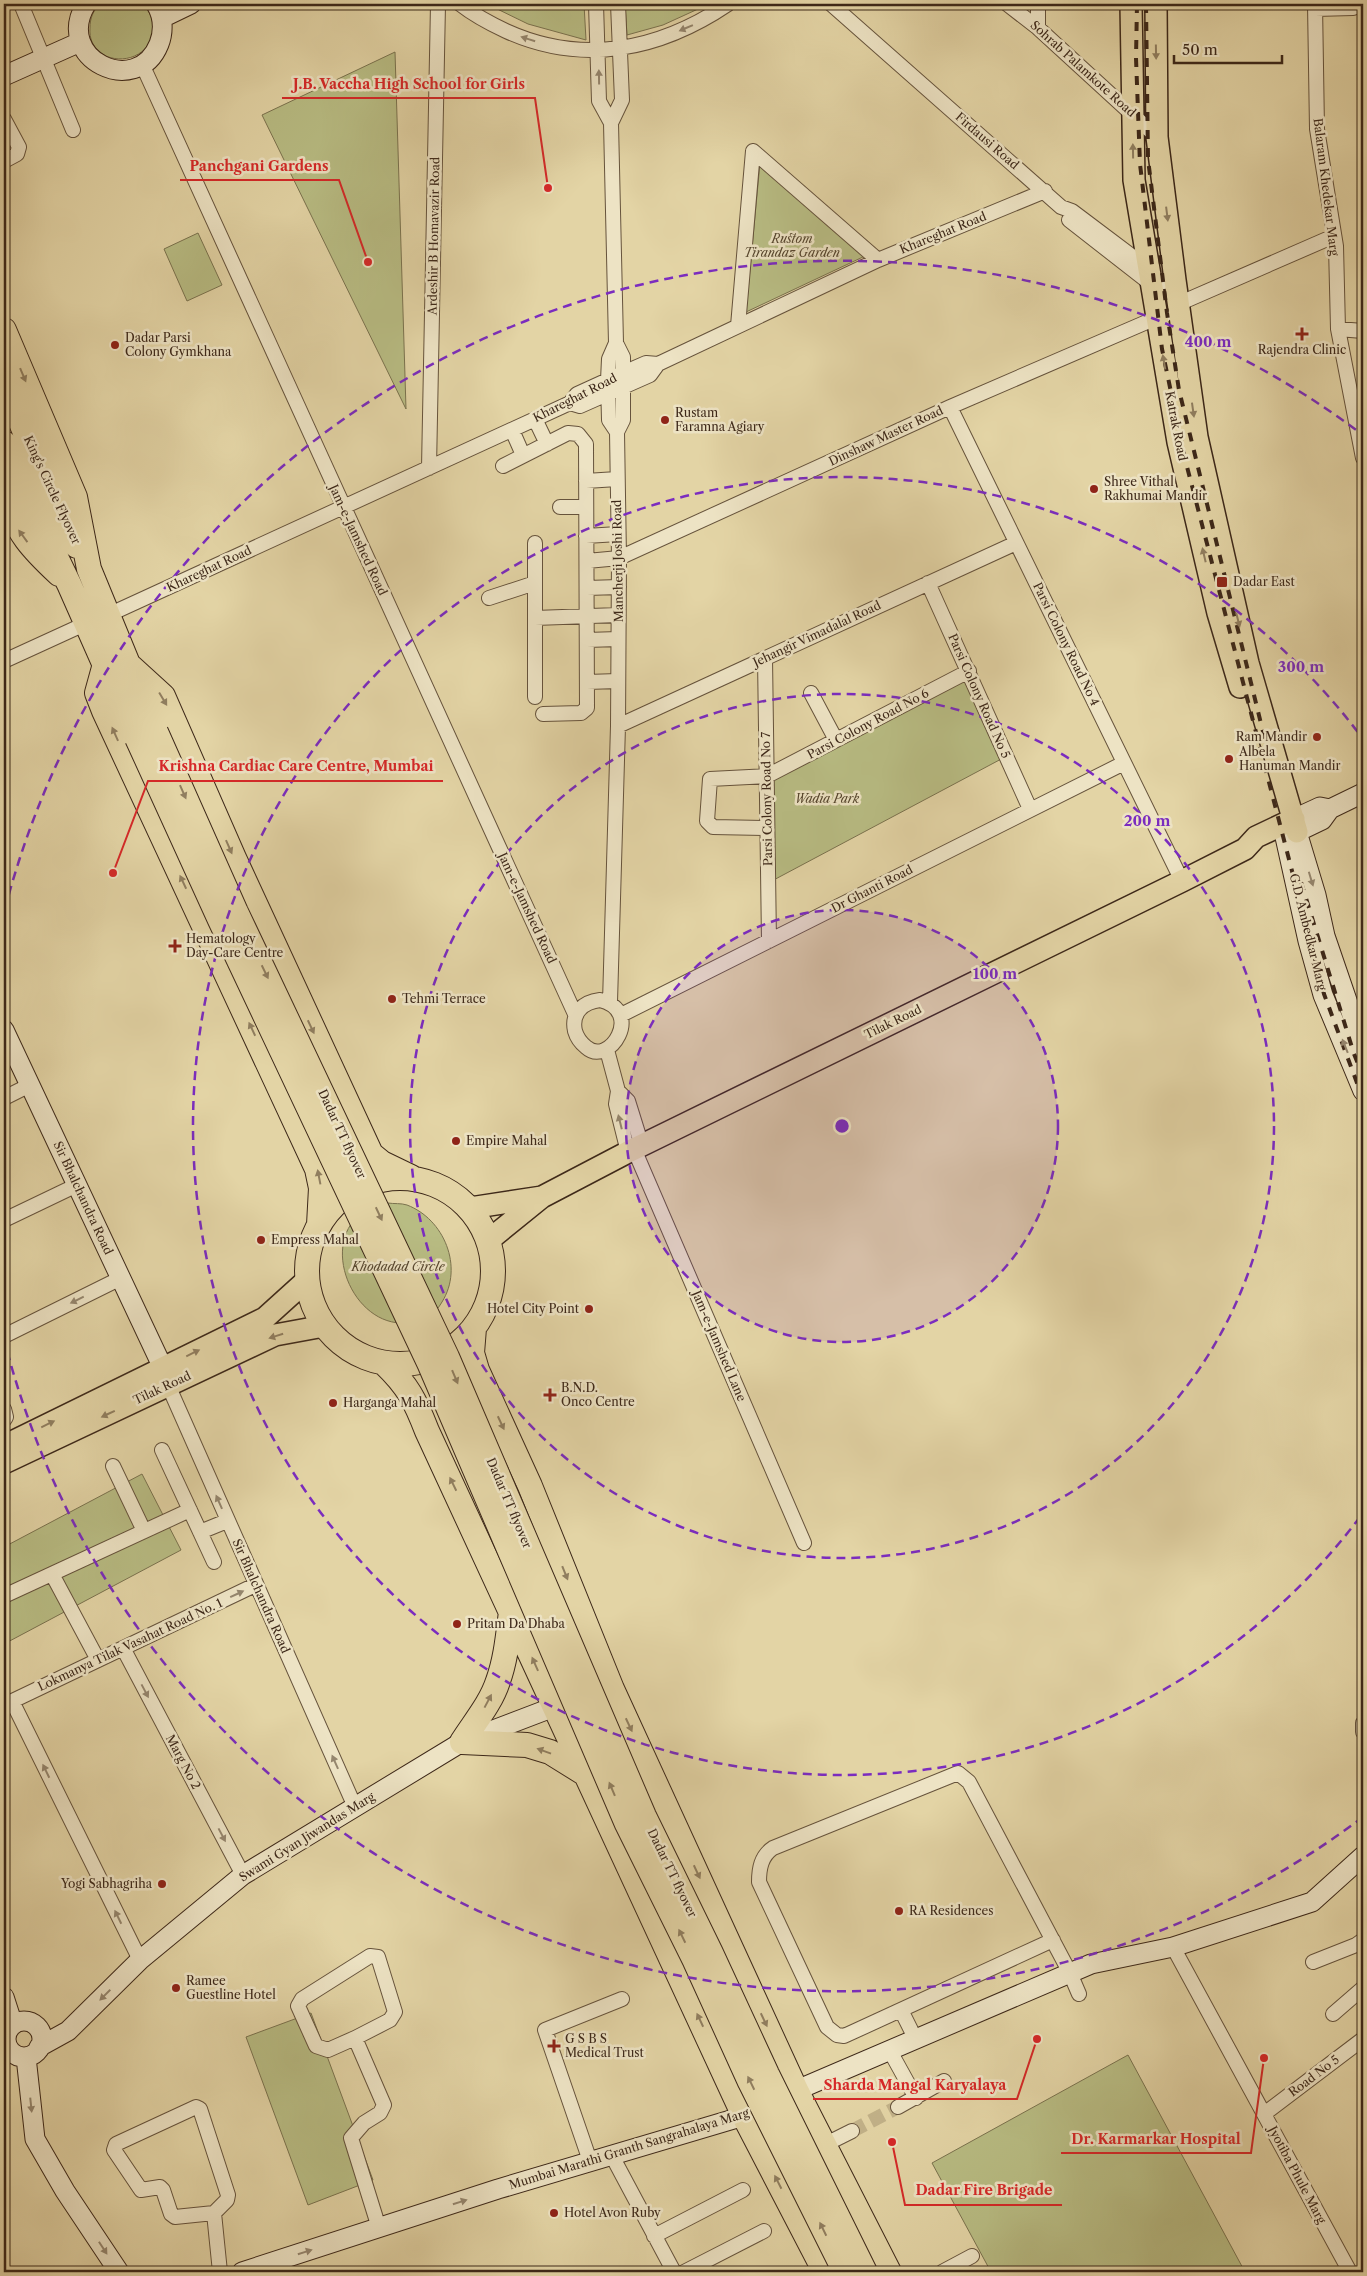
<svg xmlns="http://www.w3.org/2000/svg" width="1367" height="2276" font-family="'Libre Caslon Text',serif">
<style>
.green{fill:#b8bc83;stroke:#7a724e}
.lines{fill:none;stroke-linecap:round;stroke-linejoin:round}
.street-tunnel{stroke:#c2b289;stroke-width:14;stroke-dasharray:14 7;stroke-linecap:butt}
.street-casing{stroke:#66533c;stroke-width:16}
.secondary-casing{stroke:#3d2819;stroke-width:21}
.primary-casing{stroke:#3d2819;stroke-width:24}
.highway-casing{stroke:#3d2819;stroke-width:26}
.street{stroke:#ede3c4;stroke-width:14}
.secondary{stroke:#ede3c4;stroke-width:19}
.primary{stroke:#e3d4a5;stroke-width:21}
.highway{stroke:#e3d4a5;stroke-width:24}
.rail{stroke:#3d2819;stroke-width:4;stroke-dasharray:9 9;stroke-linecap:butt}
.highway-bridge-casing{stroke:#3d2819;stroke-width:26;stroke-linecap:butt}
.highway-bridge{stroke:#e3d4a5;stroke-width:24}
.oneway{fill:#95866e}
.oneway2{fill:#907e5f}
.ring{fill:none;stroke:#7b2cbf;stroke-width:2.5;stroke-dasharray:9 6}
.poi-dot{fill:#8f2418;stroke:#ede3c4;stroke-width:2}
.labels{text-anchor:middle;stroke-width:5;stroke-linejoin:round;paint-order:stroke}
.street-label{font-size:12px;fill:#3d2819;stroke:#ede3c4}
.park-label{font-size:12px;font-style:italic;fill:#56462e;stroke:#ede3c4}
.poi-label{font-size:12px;fill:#3d2819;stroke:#ede3c4;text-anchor:start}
.centre{fill:#7b2cbf;stroke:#ede3c4;stroke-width:2.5}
.ring-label{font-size:15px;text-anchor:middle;font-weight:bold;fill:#7b2cbf;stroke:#ede3c4;stroke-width:5;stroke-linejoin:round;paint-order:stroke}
.leader{fill:none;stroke:#d62828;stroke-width:2}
.callout-dot{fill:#d62828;stroke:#ede3c4;stroke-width:2}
.callout-label{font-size:14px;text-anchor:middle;font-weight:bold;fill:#d62828;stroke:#ede3c4;stroke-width:5;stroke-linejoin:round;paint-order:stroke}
</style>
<rect width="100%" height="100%" fill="#e3d4a5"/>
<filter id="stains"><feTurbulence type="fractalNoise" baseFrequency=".004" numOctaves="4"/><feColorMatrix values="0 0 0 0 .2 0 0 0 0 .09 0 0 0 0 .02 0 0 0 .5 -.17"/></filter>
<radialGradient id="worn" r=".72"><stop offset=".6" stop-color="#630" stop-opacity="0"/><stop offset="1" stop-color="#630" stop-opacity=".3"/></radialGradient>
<path class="green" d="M100,4H142C150,11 154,21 153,32C147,70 87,67 90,28C90,18 93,11 100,4Z
M487,4H584L586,40L528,24Z
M625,4H709L663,25L627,35Z
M395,52L406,409L262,115Z
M760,163L865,256L746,312Z
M198,233L222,285L187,301L164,249Z
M968,673L1005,757L768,883L766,779Z
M388,1203C394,1204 401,1203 407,1205C444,1219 464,1267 442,1302C435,1314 428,1318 416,1321C361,1337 319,1254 357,1217C366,1208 376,1206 388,1203Z
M142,1474L181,1550L4,1644V1547Z
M311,2013L373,2180L308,2205L246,2037Z
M1128,2055L1245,2272H991L932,2163Z"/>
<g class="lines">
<path class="street-tunnel" d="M852,2131L898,2107"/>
<defs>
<path id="street" d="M21,4L73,130
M460,4C474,15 491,24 506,31C583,66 660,50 728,4
M596,4L599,101L611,123
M831,4L1061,207L1072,211L1149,269
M1007,4L1038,28L1157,137
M1315,4L1317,129L1336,246L1338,329L1363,458
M1315,9L1353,8L1361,4
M1038,28V4
M142,64L575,1014
M4,119L19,147L17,154L4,161
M753,151L878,260
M1069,220L1151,284L1175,280
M1178,304L1334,236
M738,326L753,151
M1338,329L1363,331
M616,343L623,357V420L617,432
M570,403L580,406L650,375L658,364
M950,407L1182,881
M535,419L547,444
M512,430L523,455
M503,466L568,433L578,434L586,444L587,708L581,713L543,714
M429,468L438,4
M586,481L617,479
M560,507H586
M586,536L618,534
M587,561L619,558L950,407L1156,318L1164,316
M928,583L1030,809
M587,588L619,587
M489,598L535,583
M108,615L570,403L577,394L623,373L646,363L658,364L878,260L1045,191
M535,618L618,615
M587,640L618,639
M765,658L769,941
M4,661L87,623
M587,682L618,681
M811,693L836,740
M535,697V543
M618,726L1016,543
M767,828L713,827L707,821L710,779L767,776L969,671
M600,1000C645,1011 609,1068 586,1047C581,1043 577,1038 575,1031C571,1013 583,1002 600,1000Z
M610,1002L618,726L619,558L617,432L609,420L608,380L609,359L616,343L611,123L622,100L618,4
M621,1015L1124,763
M607,1050L618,1091L616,1104L628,1152
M618,1091L628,1101L642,1146
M4,1098L30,1085
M634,1149L804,1543
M4,1220L77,1185
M4,1336L121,1278
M168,1385L355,1807
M4,1409L6,1417L4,1420
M162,1450L214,1562
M113,1466L144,1531
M200,1532L227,1521
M52,1574L98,1660
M4,1596L190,1510
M123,1648L243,1875
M12,1701L140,1960
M4,1705L255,1585
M1363,1723V1732
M1053,1940L844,2036L837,2035L827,2027L759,1882C759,1869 761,1856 773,1848L958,1773L969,1782L1070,1973L1079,1994
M1173,1947L1350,2272
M1313,1962L1356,1945L1363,1940
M901,2010L916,2040
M1333,2014L1363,1988
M355,2038L328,2050L316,2046L298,2006L302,1999L370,1956L378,1957L395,2012L390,2020L355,2038L384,2105L380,2113L364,2123L351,2138L379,2228
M890,2051L916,2098
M196,2107L200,2109L228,2195L227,2200L214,2213L175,2217L171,2214L163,2190L160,2187L141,2190L114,2150L116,2144Z
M898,2107L944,2081
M1264,2114L1363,2039
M824,2145L852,2131
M611,2154L674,2272
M590,2161L545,2030L622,1999
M214,2213L220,2272
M654,2236L743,2190
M684,2272L764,2231
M942,2272L972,2256"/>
<path id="secondary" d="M86,4C53,59 137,99 159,44C164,31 163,16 156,4
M162,18L191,4
M4,76L80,42
M1363,793L1330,809L1322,820L1297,832L1316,895L1325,936L1363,1047
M1294,819L1320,807L1330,809
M1285,837L1308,941L1323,995L1363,1091
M4,1030L163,1368
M4,1997L13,2025
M6 2039a18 18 0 1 1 36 0a18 18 0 1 1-36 0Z
M39,2047L68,2031L140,1960L243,1875L462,1742L567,1702
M26,2057L35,2139L65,2191L119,2272
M783,2096L1091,1964L1173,1947L1312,1902L1363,1856
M242,2272L498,2189L744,2116L756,2110"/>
<path id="primary" d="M1131,4L1134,180L1178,442L1218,613L1240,687
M1156,4L1157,137L1175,280L1197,437L1248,663L1297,832
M470,1208L542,1197
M489,1240L542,1197L628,1152L1182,881L1245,849L1256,837L1294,819
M4,1446L265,1318L307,1280
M4,1463L275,1335L324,1326"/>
<path id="highway" d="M4,330L75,497L89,569L156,732
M4,383L57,507L77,546
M4,443L36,516L69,584L137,738
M4,497C19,534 30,547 59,574
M105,664L97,693L104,711L317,1169L321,1188L319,1225
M129,665L163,696L234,858L371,1154L382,1163L411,1177
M307 1271a93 93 0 1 1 186 0a93 93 0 1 1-186 0Z
M474,1328L472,1353L477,1370L530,1486L612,1689L796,2090L889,2272
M384,1363C408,1386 415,1400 427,1431L744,2116L825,2272
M462,1742C474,1723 491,1703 498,1681C506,1659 508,1635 511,1612
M462,1742L527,1745L550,1752L587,1775"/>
</defs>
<use href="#street" class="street-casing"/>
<use href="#secondary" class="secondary-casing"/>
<use href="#primary" class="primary-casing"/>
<use href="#highway" class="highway-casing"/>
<use href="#street" class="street"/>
<use href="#secondary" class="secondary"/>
<use href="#primary" class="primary"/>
<use href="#highway" class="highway"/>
<path class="rail" d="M1137,4L1136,58L1140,164L1162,349L1185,459L1324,994L1363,1099
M1146,4L1148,159L1167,313L1179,390L1267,748
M1301,882L1354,1054L1363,1076
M4,2270L5,2272"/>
<defs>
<path id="highway-bridge" d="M156,732L236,912L447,1357L644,1816L711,1953L767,2074L865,2272
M137,738L220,920L430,1365L627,1824L695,1961L750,2082L845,2272"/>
</defs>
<use href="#highway-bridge" class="highway-bridge-casing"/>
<use href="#highway-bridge" class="highway-bridge"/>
</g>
<defs><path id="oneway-solid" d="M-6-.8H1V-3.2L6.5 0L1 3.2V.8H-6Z" transform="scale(1.25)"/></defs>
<g class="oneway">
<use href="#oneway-solid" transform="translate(686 28) rotate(157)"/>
<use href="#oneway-solid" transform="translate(528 39) rotate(-163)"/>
<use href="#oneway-solid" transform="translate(599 77) rotate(-91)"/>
<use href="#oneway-solid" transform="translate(1311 879) rotate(73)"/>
<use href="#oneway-solid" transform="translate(1345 1046) rotate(-112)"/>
<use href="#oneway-solid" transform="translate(620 1122) rotate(-104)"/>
<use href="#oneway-solid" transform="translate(77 1300) rotate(154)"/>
<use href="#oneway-solid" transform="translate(219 1502) rotate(-114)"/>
<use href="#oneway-solid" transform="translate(237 1594) rotate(-25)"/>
<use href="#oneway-solid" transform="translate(145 1691) rotate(62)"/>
<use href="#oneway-solid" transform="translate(335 1762) rotate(-114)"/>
<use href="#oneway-solid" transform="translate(46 1771) rotate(-116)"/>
<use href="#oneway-solid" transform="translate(222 1835) rotate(62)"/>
<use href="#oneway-solid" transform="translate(118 1917) rotate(-116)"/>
<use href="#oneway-solid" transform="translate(105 1995) rotate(135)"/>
<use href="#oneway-solid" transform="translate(31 2105) rotate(84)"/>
<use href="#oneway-solid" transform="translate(460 2202) rotate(-18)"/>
<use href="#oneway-solid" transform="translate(103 2248) rotate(57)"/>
<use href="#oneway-solid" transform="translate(305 2252) rotate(-17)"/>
</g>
<g class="oneway2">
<use href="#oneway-solid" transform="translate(1156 52) rotate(89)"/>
<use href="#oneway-solid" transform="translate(1133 151) rotate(-91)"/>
<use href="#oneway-solid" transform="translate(1167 214) rotate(83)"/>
<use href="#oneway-solid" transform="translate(1164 362) rotate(-100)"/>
<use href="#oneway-solid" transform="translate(23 375) rotate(67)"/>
<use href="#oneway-solid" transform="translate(1193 410) rotate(82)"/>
<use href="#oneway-solid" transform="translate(23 536) rotate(-126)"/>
<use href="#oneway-solid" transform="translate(1204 555) rotate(-103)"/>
<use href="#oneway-solid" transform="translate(1238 620) rotate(76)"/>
<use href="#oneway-solid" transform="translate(163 699) rotate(59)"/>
<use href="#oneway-solid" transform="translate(115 734) rotate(-114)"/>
<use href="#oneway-solid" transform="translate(183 792) rotate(66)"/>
<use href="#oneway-solid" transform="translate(229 847) rotate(66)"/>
<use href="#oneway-solid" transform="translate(183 882) rotate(-115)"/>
<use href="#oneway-solid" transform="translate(265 972) rotate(64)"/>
<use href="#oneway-solid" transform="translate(311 1027) rotate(65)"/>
<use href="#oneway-solid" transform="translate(252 1029) rotate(-115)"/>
<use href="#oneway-solid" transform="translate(319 1177) rotate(-101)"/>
<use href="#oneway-solid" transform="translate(379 1214) rotate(65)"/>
<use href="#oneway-solid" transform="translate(276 1336) rotate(163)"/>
<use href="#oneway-solid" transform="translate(193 1353) rotate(-26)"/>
<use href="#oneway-solid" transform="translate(455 1377) rotate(67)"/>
<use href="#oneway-solid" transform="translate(108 1414) rotate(155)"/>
<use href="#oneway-solid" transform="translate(501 1423) rotate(65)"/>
<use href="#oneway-solid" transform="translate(48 1424) rotate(-26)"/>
<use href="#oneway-solid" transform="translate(453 1484) rotate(-116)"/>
<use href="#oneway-solid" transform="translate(565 1573) rotate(68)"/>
<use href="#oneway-solid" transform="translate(535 1664) rotate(-114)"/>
<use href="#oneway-solid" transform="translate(488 1701) rotate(-62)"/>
<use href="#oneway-solid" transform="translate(629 1725) rotate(65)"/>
<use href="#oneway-solid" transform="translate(544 1751) rotate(-160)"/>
<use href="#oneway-solid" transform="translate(612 1789) rotate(-113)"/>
<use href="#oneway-solid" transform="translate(697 1872) rotate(65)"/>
<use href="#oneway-solid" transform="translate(682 1936) rotate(-116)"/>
<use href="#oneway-solid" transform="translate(700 2020) rotate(-115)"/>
<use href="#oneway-solid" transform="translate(764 2020) rotate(65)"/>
<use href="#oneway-solid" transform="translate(751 2083) rotate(-116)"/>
<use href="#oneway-solid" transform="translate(778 2182) rotate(-117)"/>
<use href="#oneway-solid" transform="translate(823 2229) rotate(-116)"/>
</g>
<circle cx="842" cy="1126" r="216" fill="#7b2cbf" fill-opacity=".12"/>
<g class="ring">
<circle cx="842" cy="1126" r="216"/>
<circle cx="842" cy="1126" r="432"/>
<path d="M1360 1517A649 649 0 1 1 1360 735"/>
<path d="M1363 1817A865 865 0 0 1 5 1343M5 909A865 865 0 0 1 1363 435"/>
</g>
<g class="poi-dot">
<path d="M1299.5 326.5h5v5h5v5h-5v5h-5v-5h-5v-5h5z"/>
<circle cx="115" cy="345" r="5"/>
<circle cx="665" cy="420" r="5"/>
<circle cx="1094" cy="489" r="5"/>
<rect x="1216" y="576" width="12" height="12" rx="2.5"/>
<circle cx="1317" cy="737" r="5"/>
<circle cx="1229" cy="759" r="5"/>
<path d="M172.5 938.5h5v5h5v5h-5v5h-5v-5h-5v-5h5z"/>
<circle cx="392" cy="999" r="5"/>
<circle cx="456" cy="1141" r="5"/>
<circle cx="261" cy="1240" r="5"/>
<circle cx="589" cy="1309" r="5"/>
<path d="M547.5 1387.5h5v5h5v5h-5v5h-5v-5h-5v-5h5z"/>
<circle cx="333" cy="1403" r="5"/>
<circle cx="457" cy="1624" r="5"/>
<circle cx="162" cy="1884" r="5"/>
<circle cx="899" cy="1911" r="5"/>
<circle cx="176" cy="1988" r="5"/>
<path d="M551.5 2038.5h5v5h5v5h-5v5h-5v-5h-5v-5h5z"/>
<circle cx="554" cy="2213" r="5"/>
</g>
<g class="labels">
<g class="street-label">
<text transform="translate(1083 69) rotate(42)" y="4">Sohrab Palamkote Road</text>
<text transform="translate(987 141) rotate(41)" y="4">Firdausi Road</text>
<text transform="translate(1326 187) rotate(83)" y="4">Balaram Khedekar Marg</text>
<text transform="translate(943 233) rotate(-22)" y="4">Khareghat Road</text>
<text transform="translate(434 236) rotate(-89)" y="4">Ardeshir B Homavazir Road</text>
<text transform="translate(575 398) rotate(-27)" y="4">Khareghat Road</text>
<text transform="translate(1176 426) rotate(79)" y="4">Katrak Road</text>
<text transform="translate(886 436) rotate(-25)" y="4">Dinshaw Master Road</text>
<text transform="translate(52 490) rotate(65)" y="4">King's Circle Flyover</text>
<text transform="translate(358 540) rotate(65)" y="4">Jam-e-Jamshed Road</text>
<text transform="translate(618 561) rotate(-91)" y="4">Mancherji Joshi Road</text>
<text transform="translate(209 569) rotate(-25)" y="4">Khareghat Road</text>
<text transform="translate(817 634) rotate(-25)" y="4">Jehangir Vimadalal Road</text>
<text transform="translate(1066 644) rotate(64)" y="4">Parsi Colony Road No 4</text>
<text transform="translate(979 696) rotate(66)" y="4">Parsi Colony Road No 5</text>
<text transform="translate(868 724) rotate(-28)" y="4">Parsi Colony Road No 6</text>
<text transform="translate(767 799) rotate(-91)" y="4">Parsi Colony Road No 7</text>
<text transform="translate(872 889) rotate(-27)" y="4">Dr Ghanti Road</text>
<text transform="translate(527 908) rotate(65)" y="4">Jam-e-Jamshed Road</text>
<text transform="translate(1308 932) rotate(76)" y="4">G.D. Ambedkar Marg</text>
<text transform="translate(893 1022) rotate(-26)" y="4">Tilak Road</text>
<text transform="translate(342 1134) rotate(65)" y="4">Dadar TT flyover</text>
<text transform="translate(83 1198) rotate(65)" y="4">Sir Bhalchandra Road</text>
<text transform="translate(719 1346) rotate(67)" y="4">Jam-e-Jamshed Lane</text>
<text transform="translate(162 1388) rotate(-25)" y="4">Tilak Road</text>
<text transform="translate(509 1503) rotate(67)" y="4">Dadar TT flyover</text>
<text transform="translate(261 1596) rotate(66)" y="4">Sir Bhalchandra Road</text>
<text transform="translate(130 1645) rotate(-25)" y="4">Lokmanya Tilak Vasahat Road No. 1</text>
<text transform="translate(183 1762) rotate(62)" y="4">Marg No 2</text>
<text transform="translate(307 1837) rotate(-32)" y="4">Swami Gyan Jiwandas Marg</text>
<text transform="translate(672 1873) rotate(64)" y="4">Dadar TT flyover</text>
<text transform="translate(1314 2076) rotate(-37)" y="4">Road No 5</text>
<text transform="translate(629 2149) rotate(-17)" y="4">Mumbai Marathi Granth Sangrahalaya Marg</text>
<text transform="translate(1297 2175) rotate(62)" y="4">Jyotiba Phule Marg</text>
</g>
<g class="park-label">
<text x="792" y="243">Rustom<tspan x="792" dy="14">Tirandaz Garden</tspan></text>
<text x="827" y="803">Wadia Park</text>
<text x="398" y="1271">Khodadad Circle</text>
</g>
<g class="poi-label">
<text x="125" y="342">Dadar Parsi<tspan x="125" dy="14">Colony Gymkhana</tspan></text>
<text x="1302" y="354" text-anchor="middle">Rajendra Clinic</text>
<text x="675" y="417">Rustam<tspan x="675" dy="14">Faramna Agiary</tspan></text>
<text x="1104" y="486">Shree Vithal<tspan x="1104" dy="14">Rakhumai Mandir</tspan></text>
<text x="1233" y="586">Dadar East</text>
<text x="1307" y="741" text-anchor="end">Ram Mandir</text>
<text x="1239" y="756">Albela<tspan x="1239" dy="14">Hanuman Mandir</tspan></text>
<text x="186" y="943">Hematology<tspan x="186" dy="14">Day-Care Centre</tspan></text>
<text x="402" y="1003">Tehmi Terrace</text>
<text x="466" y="1145">Empire Mahal</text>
<text x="271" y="1244">Empress Mahal</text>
<text x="579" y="1313" text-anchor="end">Hotel City Point</text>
<text x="561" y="1392">B.N.D.<tspan x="561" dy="14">Onco Centre</tspan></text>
<text x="343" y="1407">Harganga Mahal</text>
<text x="467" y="1628">Pritam Da Dhaba</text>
<text x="152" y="1888" text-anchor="end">Yogi Sabhagriha</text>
<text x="909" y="1915">RA Residences</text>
<text x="186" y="1985">Ramee<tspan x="186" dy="14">Guestline Hotel</tspan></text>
<text x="565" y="2043">G S B S<tspan x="565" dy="14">Medical Trust</tspan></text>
<text x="564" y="2217">Hotel Avon Ruby</text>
</g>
</g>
<circle cx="842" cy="1126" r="8" class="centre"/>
<g class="ring-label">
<text x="1208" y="347">400 m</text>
<text x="1301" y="672">300 m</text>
<text x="1147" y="826">200 m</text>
<text x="995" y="979">100 m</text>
</g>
<path class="leader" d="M548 188L535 98H282M368 262L339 180H180M113 873L148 781H443M1037 2039L1017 2099H813M1264 2058L1251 2153H1061M892 2142L905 2205H1062"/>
<g class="callout-dot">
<circle cx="548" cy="188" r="5"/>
<circle cx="368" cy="262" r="5"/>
<circle cx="113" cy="873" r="5"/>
<circle cx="1037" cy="2039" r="5"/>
<circle cx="1264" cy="2058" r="5"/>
<circle cx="892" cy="2142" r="5"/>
</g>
<g class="callout-label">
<text x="409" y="89">J.B. Vaccha High School for Girls</text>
<text x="259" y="171">Panchgani Gardens</text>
<text x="296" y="771">Krishna Cardiac Care Centre, Mumbai</text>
<text x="915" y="2090">Sharda Mangal Karyalaya</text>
<text x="1156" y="2144">Dr. Karmarkar Hospital</text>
<text x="984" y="2195">Dadar Fire Brigade</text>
</g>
<rect width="1367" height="2276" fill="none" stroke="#e3d4a5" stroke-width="20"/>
<rect x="5" y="5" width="1357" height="2266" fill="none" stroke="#3d2819" stroke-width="2.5"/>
<rect x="10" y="10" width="1347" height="2256" fill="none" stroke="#3d2819"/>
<path d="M1174 55v8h108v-8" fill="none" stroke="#3d2819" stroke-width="2.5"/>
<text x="1182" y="55" font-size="15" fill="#3d2819" stroke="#ede3c4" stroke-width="4" paint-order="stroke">50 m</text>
<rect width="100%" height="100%" filter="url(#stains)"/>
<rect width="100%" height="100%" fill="url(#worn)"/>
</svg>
